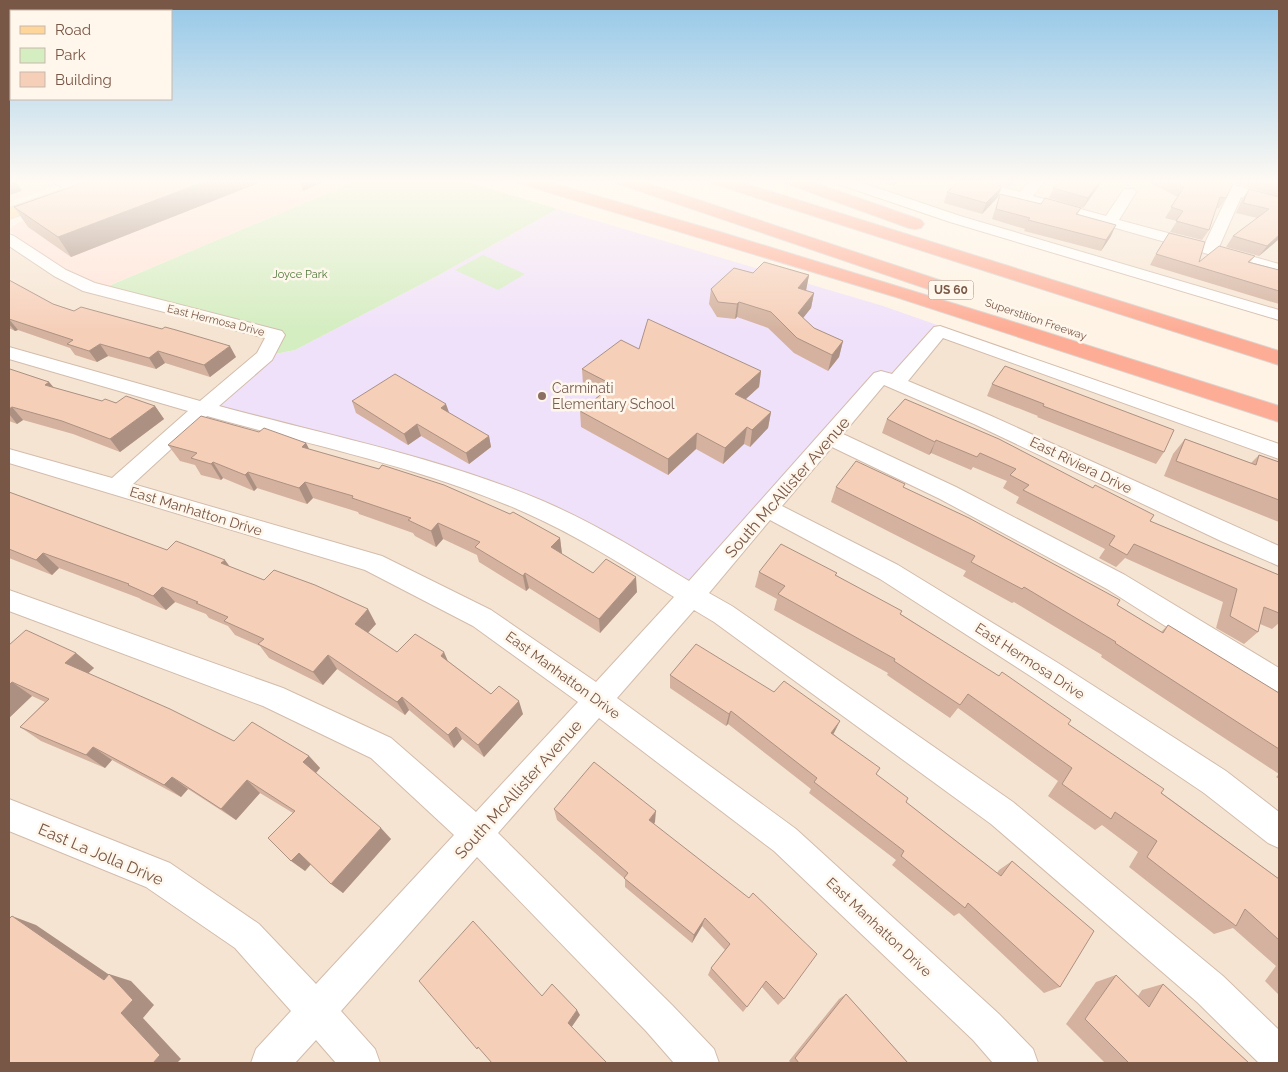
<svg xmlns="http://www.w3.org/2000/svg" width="1288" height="1072" font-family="Raleway,sans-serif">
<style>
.residential{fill:#f6e4d2}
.commercial{fill:#ffe2d7}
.education{fill:#f0e1fa}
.green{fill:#d4edc1}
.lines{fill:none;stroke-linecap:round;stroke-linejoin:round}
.minor-casing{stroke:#d3bcac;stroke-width:2}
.major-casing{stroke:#dcd3cf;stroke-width:2}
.highway-casing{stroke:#dcd3cf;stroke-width:2}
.minor{fill:#fff;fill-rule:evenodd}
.major{fill:#ffd69a;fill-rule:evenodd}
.highway{fill:#fdad96;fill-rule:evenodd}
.wall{fill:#d4b29f}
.shaded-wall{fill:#ac9182}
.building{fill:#f6cfb9;stroke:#ac9182}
.education-dot{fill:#8d6e63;stroke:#fff7ec;stroke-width:2}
.labels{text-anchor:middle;stroke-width:5;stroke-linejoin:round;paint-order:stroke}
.far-park-label{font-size:11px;fill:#507a3c;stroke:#fff7ec}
.far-street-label{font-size:11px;fill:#795747;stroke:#fff7ec}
.shield{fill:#fff7ec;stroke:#a18778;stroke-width:1}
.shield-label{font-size:12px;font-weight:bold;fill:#795747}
.education-label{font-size:14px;fill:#785e54;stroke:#fff7ec;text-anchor:start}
.street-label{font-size:14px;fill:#795747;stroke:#fff7ec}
.near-street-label{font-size:16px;fill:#795747;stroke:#fff7ec}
</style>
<rect width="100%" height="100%" fill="#fef3e4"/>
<path class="residential" d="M9,180H49L58,185L9,202Z
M838,180H1279V321Z
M9,242L60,272L276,335L265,356L881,377L940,331L1279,452V1063H9Z"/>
<path class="commercial" d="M139,180H359L103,288L89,284L53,263L9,231L10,228L18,223Z"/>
<path class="education" d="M557,209L883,306L943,327L895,383L881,378L691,596L533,506L203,409L265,356L295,350L437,276Z"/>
<path class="green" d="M359,180H462L557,209L437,276L295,350L265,356L276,336L99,290Z
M483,255L525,274L498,290L455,270Z"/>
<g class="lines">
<defs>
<path id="minor" d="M49,180H66L82,191L75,195Z
M833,180H854L960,216L1279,310V320L950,222L835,183Z
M954,180H977L1020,192L1031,180H1045L1033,196L1106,216L1124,189H1134L1136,192L1119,220L1205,243L1229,193L1197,183L1195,180H1217L1279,199V208L1241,197L1219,247L1279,264V274L956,183Z
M9,234L14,236L66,270L95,283L282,331L285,335L272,360L219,406C327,435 439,457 543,501C594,523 641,552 689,581L874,373L881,371L892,374L934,327L940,326L1279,444V459L943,338L908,381L989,415L1279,546V566L1221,541L974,424L884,385L843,434L956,487L1125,575L1279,668V696L1269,692L1107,589L940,499L832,447L782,506L898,565L1058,663L1226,771L1279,812V848L1268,843L1204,793L1038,681L880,579L770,520L709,593L732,606L1013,802L1223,976L1279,1030V1063H1259L1197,1002L991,824L714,622L694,610L617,698L796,829L999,1014L1033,1049L1038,1063H993L973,1040L774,851L599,718L498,833L672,1005L714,1049L719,1063H674L646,1031L477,857L341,1011L375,1049L380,1063H336L316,1040L295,1063H251L256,1049L291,1011L235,948L146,887L9,831V799L170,863L259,924L316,984L454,835L371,758L263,706L9,611V590L283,688L391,738L476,812L578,702L473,626L365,570L9,463V449L112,478L188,411L9,359V347L200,401L257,353L265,338L83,291L54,276L9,246ZM207,416C314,446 425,468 526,513C578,536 626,567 674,597L596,682L491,610L382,556L133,484Z"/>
<path id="major" d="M89,180H113L111,183L9,219V208Z"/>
<path id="highway" d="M516,180H542L720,232L1004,319L1279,406V422L896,297L518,183Z
M614,180H638L945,282L948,286L945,290L938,292L931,290L616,183Z
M709,180H734L1279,351V365L711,183Z
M783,180H807L921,220L924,224L921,228L915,229L909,228L785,183Z"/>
</defs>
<use href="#minor" class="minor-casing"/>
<use href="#major" class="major-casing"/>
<use href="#highway" class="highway-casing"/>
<use href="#minor" class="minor"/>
<use href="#major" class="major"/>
<use href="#highway" class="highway"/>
</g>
<path class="wall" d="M91,180H266L71,257L28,227L14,207Z
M872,180H900L894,186Z
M984,180H1015L1008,187Z
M1060,180H1103L1083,208L1049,198L1053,188Z
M1141,180H1220L1226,198L1219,208H1216L1209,230L1202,240L1170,232L1177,221L1165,218L1178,197L1146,181Z
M1224,180H1279V197Z
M1249,189L1279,197V239L1259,256L1226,247L1233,236L1257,218L1236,213L1242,199Z
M947,192L998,197L982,214L944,203Z
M1000,194L1041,204L1081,208L1077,215L1111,236L1101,251L1024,231L1025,229L992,219Z
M1156,254L1199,262L1255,256L1250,262L1279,270V304L1150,265Z
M753,273L809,275L806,291L814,293L811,308L803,318L814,328L843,341L839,357L828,371L794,353L768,328L737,317L735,319L717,317L709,304L711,289Z
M9,280L53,304L74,311L236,357L210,377L165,363L156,369L108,356L97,362L75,355L70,348L18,330L15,331L9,328Z
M639,349L761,371L759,387L745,399L771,412L768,428L750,447L744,444L723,464L696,449L668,475L581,427L580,411L601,394L583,385L582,369Z
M1005,366L1164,452L1156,464L1037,417L1038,416L987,396L992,384Z
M9,369L49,382L54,388L102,401L155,406L164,419L120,452L73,434L23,420L17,424L9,421Z
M905,399L1150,521L1279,575V623L1272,629L1260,624L1258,632L1244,644L1216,628L1223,602L1125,558L1116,567L1099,558L1105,549L1016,503L1019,497L1003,488L1007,481L973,467L971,470L931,453L929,455L882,433L887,419Z
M352,401L449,413L489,436L491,447L469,464L421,436L408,445L356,413Z
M259,432L306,443L309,449L560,538L562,554L593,573L637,592L600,633L529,588L526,591L479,562L477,555L443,539L436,547L415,536L413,533L359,514L358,512L313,498L307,504L257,488L254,491L223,478L221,480L201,475L195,465L180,461L168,445Z
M1185,439L1251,463L1259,455L1279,462V522L1164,476L1173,454Z
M836,487H903L1117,605L1161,632L1168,625L1279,693V779L1276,777L1279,774L1101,657L1102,655L1014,602L1012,603L963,576L966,571L831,502Z
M9,492L167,550L229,566L376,624L368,633L397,652L448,661L491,694L523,714L484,757L462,739L454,748L409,710L405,715L337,669L323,685L269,658L260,646L235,635L228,626L209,618L206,614L175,602L166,610L142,600L139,598L59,568L52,575L9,558Z
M759,572L837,573L836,575L901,614L1068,724L1279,879V995L1265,981L1276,966L1233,928L1214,934L1129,867L1138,852L1102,825L1095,830L1048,796L1058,781L958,708L950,718L887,675L888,673L774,610L777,599L755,587Z
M9,645L76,653L94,668L88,673L234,741L309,756L320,768L316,773L391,839L343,893L331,884L311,864L305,871L293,813L260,793L236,820L188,789L181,797L112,760L105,768L41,741L20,727L45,702L32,696L9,718Z
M670,675L834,734L906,802L997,873L999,870L1012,861L1060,987L1044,993L959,913L954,916L892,865L896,860L809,793L811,789L728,724L726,726L670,688Z
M554,809L655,822L654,824L784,999L778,1005L762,987L743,1012L708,975L711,968L725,950L702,926L692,943L625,887V879L557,820Z
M1116,975L1138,996L1142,990L1163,984L1249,1063H1105L1066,1024L1096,982Z
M846,994L908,1063H791L789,1061L839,999Z"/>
<path class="shaded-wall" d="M209,180H266L71,257L58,237Z
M299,180H328L303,191Z
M895,180H900L894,186Z
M1011,180H1015L1008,187Z
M1101,180H1103L1083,208L1088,198Z
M15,181L22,191L9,195V183Z
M1002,187L998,197L982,214L986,203Z
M1116,225L1111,236L1101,251L1106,240Z
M1279,235V239L1259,256L1267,246Z
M809,275L806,290L795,303L798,288Z
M814,293L811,308L795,328L798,313Z
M739,302L737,317L735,319L737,304Z
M9,319L18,330L15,331L9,324Z
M843,341L839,357L828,371L832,355Z
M100,344L108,356L97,362L89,351Z
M230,346L236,357L210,377L204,365Z
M158,351L165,363L156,369L149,358Z
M761,371L759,387L733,411L735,394Z
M49,382L60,395L45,385Z
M446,404L450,415L441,408Z
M155,406L164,419L120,452L110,439Z
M12,407L23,420L17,424L9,414V409Z
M771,412L768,428L750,447L752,430Z
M417,424L421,436L408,445L404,434Z
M747,427L744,444L723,464L725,448Z
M697,433L696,449L668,475V459Z
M489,436L491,447L469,464L466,453Z
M936,440L931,453L929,455L935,442Z
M306,443L314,459L302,447Z
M213,462L223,478L221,480L211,464Z
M248,472L257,488L254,491L245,475Z
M305,482L313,498L307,504L299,488Z
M438,523L443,539L436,547L431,531Z
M560,538L562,554L551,547Z
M43,553L59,568L52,575L36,560Z
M225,560L236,575L221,563Z
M525,573L529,588L526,591L523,576Z
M636,577L637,592L600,633L599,619Z
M162,587L175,602L166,610L153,596Z
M368,609L376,624L363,638L355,624Z
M444,652L450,666L441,656Z
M76,653L94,668L83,678L65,663Z
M328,655L337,669L323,685L313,672Z
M12,682L32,696L9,718V685Z
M402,697L409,710L405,715L397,702Z
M519,701L523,714L484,757L478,745Z
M731,711L728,724L726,726L729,714Z
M840,721L834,733L826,745L831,733Z
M456,727L462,739L454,748L448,735Z
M93,747L112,760L105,768L86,755Z
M309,756L320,768L315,774L303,762Z
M172,777L188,789L181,797L164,785Z
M247,780L260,793L236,820L221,809Z
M656,811L655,822L649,831V820Z
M381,828L391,839L343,893L331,884Z
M299,853L312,863L305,871L291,861Z
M9,916L31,930L12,916L36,925L111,976L109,974L131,981L154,1005L143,1018L181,1059L177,1063H153L121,1013L9,922Z
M705,918L702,926L692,943L694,935Z
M577,1010L580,1015L571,1028L568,1023Z"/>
<path class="building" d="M9,180H15V181L9,183Z
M91,180H209L58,237L14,207Z
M961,180H979L1002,187L986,203L947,192Z
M1060,180H1101L1088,198L1053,188Z
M1170,180H1220L1233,184L1226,198L1220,197L1209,230L1176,221L1183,211L1171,207L1184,187Z
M1263,180H1279V185Z
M1249,189L1279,197V235L1267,246L1233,236L1269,209L1243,203Z
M1000,194L1041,204L1045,198L1081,208L1076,214L1116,225L1106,240L1028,220L1030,218L996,209Z
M1169,233L1205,242L1199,262L1219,246L1255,256L1248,262L1279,270V291L1156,254Z
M764,262L809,275L798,288L814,293L798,313L814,328L843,341L832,355L797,338L771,312L739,302L737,304L718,302L711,289L734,268L753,273Z
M9,280L53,304L74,311L81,307L162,329L165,327L176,330L230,346L204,365L158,351L149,358L100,344L89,351L67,344L73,340L9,319Z
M648,319L761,371L735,394L771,412L752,430L747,427L725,448L697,433L668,459L580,411L613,385L582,369L621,340L639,349Z
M1005,366L1174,430L1164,452L1043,406L1044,404L992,384Z
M9,369H10L49,382L45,385L102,401L105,399L116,403L126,396L155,406L110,439L62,421L12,407L9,409Z
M395,374L446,404L441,408L489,436L466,453L417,424L404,434L352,401Z
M905,399L999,439L1093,488L1095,485L1154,515L1150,521L1279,575V613L1264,607L1258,632L1230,616L1237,589L1134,544L1127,555L1109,545L1115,536L1023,490L1029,485L1010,475L1016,469L980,453L977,457L936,440L935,442L887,419Z
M201,416L259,432L264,428L306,443L302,447L379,469L382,465L444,485L510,514L513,512L560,538L551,547L593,573L606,559L636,577L599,619L525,573L523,576L475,547L480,542L438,523L431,531L408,520L411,518L352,498L353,496L305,482L299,488L248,472L245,475L213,462L211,464L191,458L197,453L168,445Z
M1185,439L1256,465L1259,455L1279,462V500L1176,461Z
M856,461L905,484L903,487L969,518L1120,600L1117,605L1163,633L1168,625L1279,693V749L1115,643L1116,642L1024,587L1022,589L971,562L975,556L836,487Z
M9,492L167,550L176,541L225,560L221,563L264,580L274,570L315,585L368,609L355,624L397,652L415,634L444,652L441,656L491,694L499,686L519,701L478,745L456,727L448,735L402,697L397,702L328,655L313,672L258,644L264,639L224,621L228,617L196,603L198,602L162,587L153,596L128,585L129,584L43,553L36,560L9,549Z
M781,544L837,573L835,575L902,611L900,614L999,676L1002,672L1071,720L1068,724L1164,789L1161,793L1279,879V940L1245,909L1236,926L1147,857L1157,841L1115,812L1111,819L1062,784L1072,768L968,694L960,705L894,661L895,659L778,594L785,586L759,572Z
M26,630L76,653L65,663L170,709L234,741L252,722L309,756L303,762L381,828L331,884L299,853L291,861L268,838L295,811L247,780L221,809L172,777L164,785L93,747L86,755L20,727L49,699L12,682L9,685V645Z
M696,644L774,692L784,681L840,721L831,733L880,768L876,774L908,798L906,802L1001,876L1012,861L1094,931L1060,987L968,903L965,908L901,856L904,851L814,782L817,778L731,711L729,714L670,675Z
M594,762L656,811L649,820L749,898L753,893L817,954L784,999L766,981L747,1007L711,968L730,944L705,918L694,935L624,878L628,873L554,809Z
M12,916L104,980L109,974L133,1000L121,1013L160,1055L153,1063H9V919Z
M473,921L542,996L552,984L577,1010L568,1023L607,1063H492L478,1047L477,1049L419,981Z
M1116,975L1149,1007L1163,984L1249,1063H1129L1085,1019Z
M846,994L908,1063H799L795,1058Z"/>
<linearGradient id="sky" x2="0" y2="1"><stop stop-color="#94c7e8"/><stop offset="0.55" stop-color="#fffaf3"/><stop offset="1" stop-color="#fffaf3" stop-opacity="0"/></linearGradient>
<rect width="1288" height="330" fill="url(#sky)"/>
<circle class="education-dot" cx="542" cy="396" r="5"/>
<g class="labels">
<g class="far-park-label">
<text x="300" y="278">Joyce Park</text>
</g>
<g class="far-street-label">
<text transform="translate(1036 319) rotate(19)" y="4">Superstition Freeway</text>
<text transform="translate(216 320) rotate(14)" y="4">East Hermosa Drive</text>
</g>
<rect class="shield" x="928.5" y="280.5" width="45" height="19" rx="4"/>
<g class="shield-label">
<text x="951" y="294">US 60</text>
</g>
<g class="education-label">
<text x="552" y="393">Carminati<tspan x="552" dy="16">Elementary School</tspan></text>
</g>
<g class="street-label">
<text transform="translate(1081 465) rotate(26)" y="5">East Riviera Drive</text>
<text transform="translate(196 511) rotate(17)" y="5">East Manhatton Drive</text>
<text transform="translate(1030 661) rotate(33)" y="5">East Hermosa Drive</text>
<text transform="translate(563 675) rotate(36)" y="5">East Manhatton Drive</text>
<text transform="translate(879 927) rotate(43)" y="5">East Manhatton Drive</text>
</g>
<g class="near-street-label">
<text transform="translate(787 487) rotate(-49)" y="6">South McAllister Avenue</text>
<text transform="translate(518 789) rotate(-48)" y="6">South McAllister Avenue</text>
<text transform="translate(101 854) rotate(23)" y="6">East La Jolla Drive</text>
</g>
</g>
<rect width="1288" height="1072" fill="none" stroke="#795747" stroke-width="20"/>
<rect x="10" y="10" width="162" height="90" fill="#fff7ec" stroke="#c9b7aa"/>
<rect x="20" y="26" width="25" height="8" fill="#ffd69a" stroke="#c9b7aa"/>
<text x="55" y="35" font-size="15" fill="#795747">Road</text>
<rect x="20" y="48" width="25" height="15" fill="#d4edc1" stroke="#c9b7aa"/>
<text x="55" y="60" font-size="15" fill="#795747">Park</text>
<rect x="20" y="72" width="25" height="15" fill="#f6cfb9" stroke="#c9b7aa"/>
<text x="55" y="85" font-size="15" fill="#795747">Building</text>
</svg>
